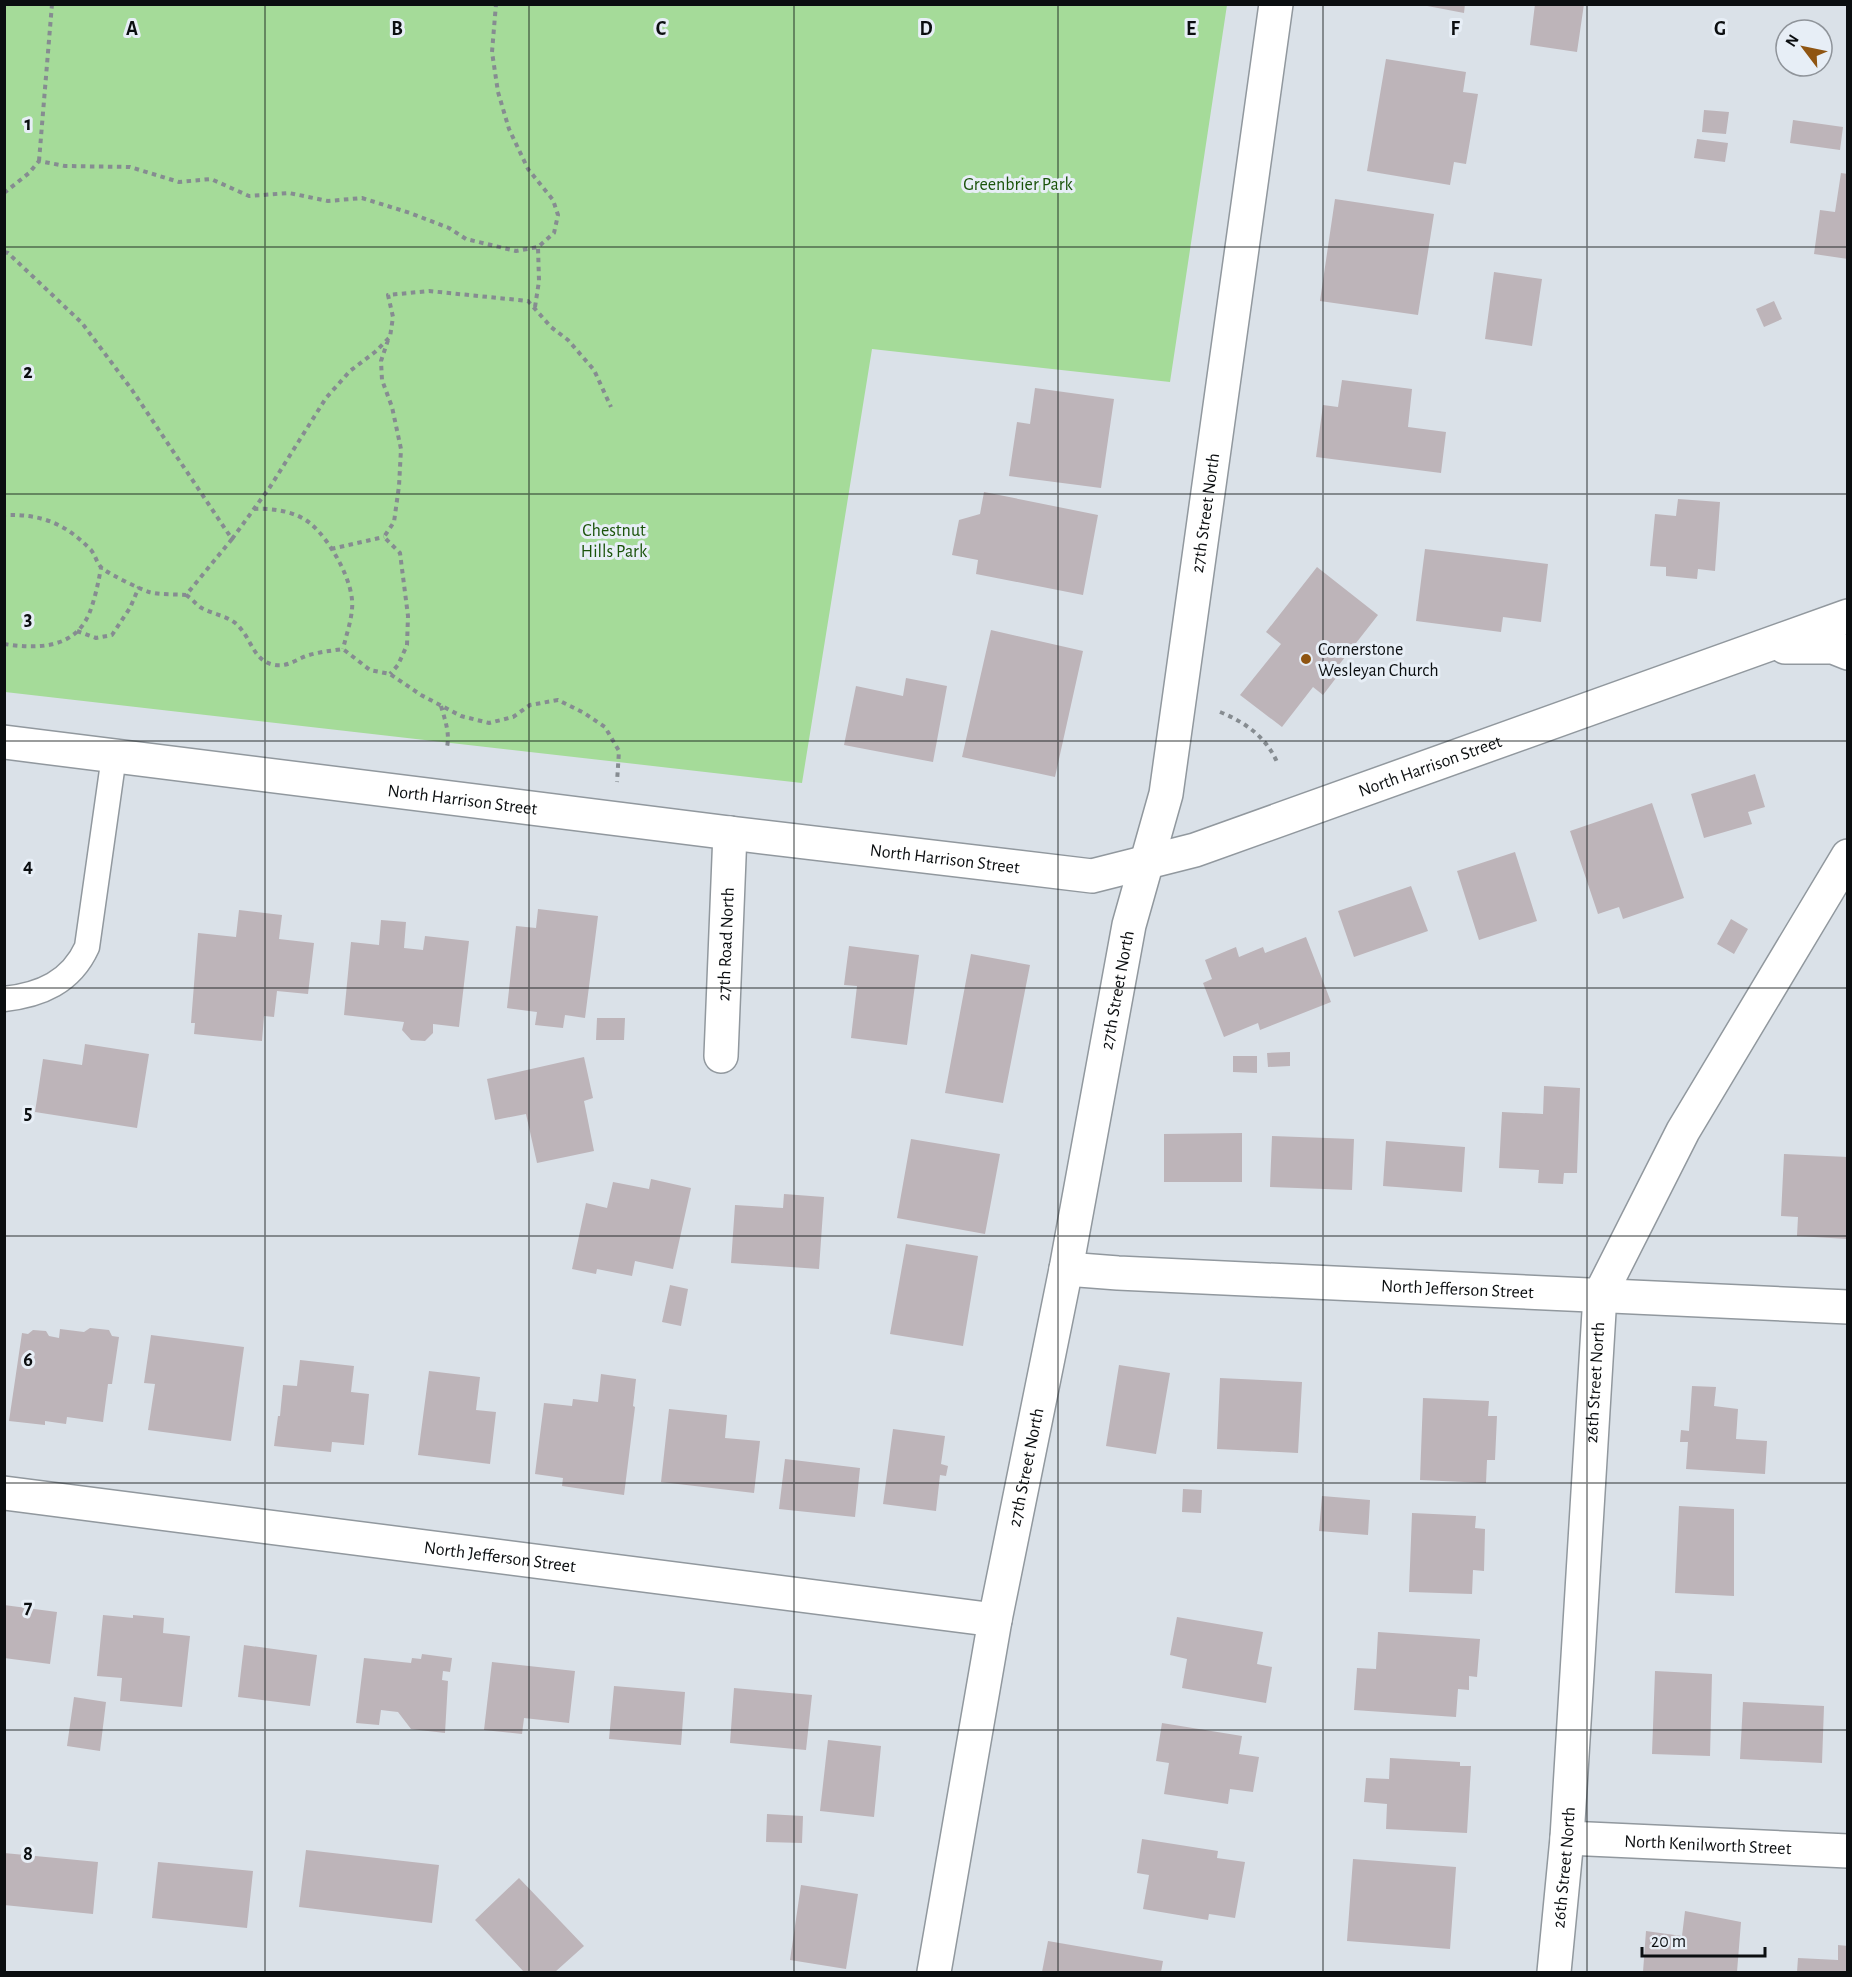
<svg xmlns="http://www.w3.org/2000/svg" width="1852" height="1977" font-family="'Alegreya Sans',sans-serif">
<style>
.green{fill:#a5db99}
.building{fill:#bdb4b9}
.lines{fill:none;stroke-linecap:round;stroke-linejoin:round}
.service-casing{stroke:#91989e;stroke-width:27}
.minor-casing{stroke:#91989e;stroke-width:36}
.tertiary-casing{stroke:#91989e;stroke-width:36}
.path{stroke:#868c91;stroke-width:4;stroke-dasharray:4.5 4.5;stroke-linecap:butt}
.service{stroke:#fff;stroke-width:24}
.minor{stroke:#fff;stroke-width:33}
.tertiary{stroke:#fff;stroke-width:33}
.grid{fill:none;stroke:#0b0e10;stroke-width:1.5;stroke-opacity:0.55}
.poi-dot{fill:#8f5512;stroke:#e7eef6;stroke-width:2}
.labels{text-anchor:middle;stroke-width:6;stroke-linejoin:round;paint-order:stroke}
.park-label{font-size:18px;fill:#1a530a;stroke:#e7eef6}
.street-label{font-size:18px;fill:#0b0e10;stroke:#e7eef6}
.poi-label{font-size:18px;fill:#0b0e10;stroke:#e7eef6;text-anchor:start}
.grid-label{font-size:20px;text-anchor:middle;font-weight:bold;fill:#0b0e10;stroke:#e7eef6;stroke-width:6;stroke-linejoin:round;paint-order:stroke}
</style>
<rect width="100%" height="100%" fill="#dae1e8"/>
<path class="green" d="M5,4L1227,5L1170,382L872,349L802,783L5,692Z"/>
<path class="building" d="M1417,4H1465L1464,13Z
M1535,4H1584L1577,52L1530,45Z
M1386,59L1466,72L1463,92L1478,94L1466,164L1454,162L1450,185L1367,171Z
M1704,110L1729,112L1726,134L1702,132Z
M1793,120L1843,127L1840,150L1790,143Z
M1697,139L1728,143L1725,162L1694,158Z
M1841,173L1848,174V259L1814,254L1820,210L1835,212Z
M1335,199L1434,214L1418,315L1320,301Z
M1494,272L1542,279L1532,346L1485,339Z
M1774,301L1782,319L1764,327L1756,309Z
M1342,380L1412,389L1408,427L1446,432L1441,473L1316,457L1323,405L1338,407Z
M1035,388L1114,399L1101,488L1009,476L1017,422L1030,424Z
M984,492L1098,515L1083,595L976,574L978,560L952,555L959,520L980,514Z
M1678,499L1720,502L1715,571L1698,569L1697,579L1666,576V567L1650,566L1655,514L1676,516Z
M1425,549L1548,564L1541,622L1503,617L1501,632L1416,621Z
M1317,567L1378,615L1331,675L1336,678L1323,695L1313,687L1282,727L1240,695L1281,644L1266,632Z
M991,630L1083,651L1055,777L962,757Z
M906,678L947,686L933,762L844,745L856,686L903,696Z
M1755,774L1765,807L1748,812L1752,824L1704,838L1691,794Z
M1652,803L1684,898L1623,919L1619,907L1598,914L1570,831Z
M1515,852L1537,921L1479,940L1457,871Z
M1411,886L1428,931L1354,957L1338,911Z
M538,909L598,916L585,1018L565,1015L563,1028L535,1025L537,1012L507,1008L516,926L536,928Z
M239,910L282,915L279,939L314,943L308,994L277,991L274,1017L264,1016L262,1041L194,1034L195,1023H191L198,933L236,937Z
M1731,919L1748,929L1734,954L1717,944Z
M381,920L406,922L404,948L423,950L425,936L469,941L459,1027L433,1024V1033L425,1041L411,1040L402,1030L404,1022L344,1015L351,942L379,945Z
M1306,937L1331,1002L1260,1030L1258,1023L1224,1037L1203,983L1212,979L1205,960L1236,947L1239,957L1263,947L1265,953Z
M849,946L919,955L907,1045L851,1038L857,986L844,985Z
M971,954L1030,965L1003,1103L945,1093Z
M597,1018H625L624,1040H596Z
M85,1044L149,1054L137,1128L35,1112L43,1059L82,1065Z
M1290,1052V1066L1268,1067L1267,1053Z
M1233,1056H1257V1073L1233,1072Z
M584,1057L593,1098L584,1101L594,1151L537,1163L526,1114L495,1120L487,1079Z
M1544,1086L1580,1088L1577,1173H1564L1563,1184L1538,1183L1539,1170L1499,1168L1502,1112L1543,1114Z
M1242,1133V1182H1164V1134Z
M1272,1136L1354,1139L1352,1190L1270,1187Z
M911,1139L1000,1154L985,1234L897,1218Z
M1386,1141L1465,1147L1462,1192L1383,1186Z
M1784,1154L1848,1157V1239L1797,1236L1798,1217L1781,1216Z
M651,1179L691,1188L673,1269L635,1261L632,1276L597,1269L596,1274L572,1269L586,1203L607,1208L613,1182L649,1189Z
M784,1194L824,1197L819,1269L731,1263L735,1205L783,1208Z
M906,1244L978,1256L963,1346L890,1334Z
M670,1285L688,1289L681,1326L662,1322Z
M90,1328L109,1330L112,1336L119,1337L112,1384H108L103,1422L67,1417L66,1424L45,1421V1425L9,1421L22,1333L28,1334L33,1330L46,1331L49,1336L59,1338L60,1329L84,1332Z
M151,1335L244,1347L231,1441L148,1430L155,1384L144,1383Z
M300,1360L354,1366L351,1392L369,1394L364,1445L332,1442L331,1452L274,1446L278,1416H280L283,1385L297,1386Z
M1119,1365L1170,1373L1156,1454L1106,1446Z
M429,1371L480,1377L476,1410L496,1412L490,1464L418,1455Z
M601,1374L636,1379L633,1406L635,1407L624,1495L562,1486L563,1478L535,1474L544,1403L572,1406L573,1399L598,1402Z
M1220,1378L1302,1382L1298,1453L1217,1449Z
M1692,1386L1716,1387L1714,1406L1738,1409L1736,1439L1767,1441L1765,1474L1686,1469L1688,1442H1680L1681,1430L1689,1431Z
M1423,1398L1489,1401L1488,1416H1497L1495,1460H1487L1486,1483L1420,1480Z
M669,1409L727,1415L725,1438L760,1441L754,1493L661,1482Z
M893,1429L945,1436L941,1464L948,1466L946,1476L940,1475L936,1511L883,1504Z
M785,1459L860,1468L855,1517L779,1509Z
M1183,1489L1202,1490L1201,1513L1182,1512Z
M1322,1496L1370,1500L1368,1535L1319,1531Z
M1679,1506L1734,1509V1596L1675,1593Z
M1412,1513L1476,1516L1475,1528L1485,1529L1484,1571L1473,1570L1472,1594L1409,1592Z
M4,1605L57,1612L50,1664L4,1658Z
M103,1615L133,1618V1615L164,1618L163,1633L190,1636L182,1707L120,1701L122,1678L97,1676Z
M1177,1617L1263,1632L1257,1664L1272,1667L1266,1703L1182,1688L1187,1659L1170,1655Z
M1378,1632L1480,1639L1477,1677L1469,1676V1690L1458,1689L1456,1717L1354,1710L1357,1668L1376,1669Z
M244,1645L317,1655L310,1706L238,1697Z
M422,1654L452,1658L450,1672L443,1671L442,1680L448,1681L445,1733L411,1729L398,1712L381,1710L379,1725L356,1723L364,1658L411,1663L412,1658L421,1659Z
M492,1662L575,1671L569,1723L524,1718L522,1734L484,1730Z
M1655,1671L1712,1674L1710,1756L1652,1754Z
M614,1686L685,1692L681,1745L609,1739Z
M734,1688L812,1695L806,1750L730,1743Z
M74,1697L106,1702L100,1751L67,1746Z
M1743,1702L1824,1706L1822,1763L1740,1759Z
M1162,1723L1242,1736L1239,1754L1259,1757L1253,1792L1230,1789L1228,1804L1164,1794L1169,1763L1156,1761Z
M828,1740L881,1746L874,1817L820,1811Z
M1390,1758L1460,1762V1766H1471L1467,1833L1386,1829L1387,1804L1364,1802L1366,1778L1389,1779Z
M767,1814L803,1816L802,1843L766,1842Z
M1142,1839L1218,1851L1217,1858L1245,1862L1235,1918L1209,1914L1208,1920L1143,1909L1149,1875L1137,1873Z
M306,1850L439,1865L432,1923L299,1907Z
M4,1853L98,1862L93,1914L4,1905Z
M1353,1859L1456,1867L1450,1949L1347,1941Z
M158,1862L253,1871L247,1928L152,1918Z
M519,1878L584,1946L555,1972H524L475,1920Z
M801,1885L858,1894L846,1969L790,1960Z
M1685,1911L1741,1922L1737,1972H1643L1646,1931L1682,1936Z
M1048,1941L1163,1961L1161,1972H1042Z
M1838,1945L1848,1946V1972H1797L1798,1958L1838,1960Z"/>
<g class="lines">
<defs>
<path id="service" d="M4,999C41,995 71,982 87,947L114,756"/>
<g id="minor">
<path id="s1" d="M721,1056L730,833"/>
<path id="s2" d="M1066,1269L1118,1273L1848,1307"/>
<path id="s3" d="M4,1493L995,1620"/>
<path id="s4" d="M1567,1838L1848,1851"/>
<path id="s5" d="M934,1972L995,1620L1066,1269L1129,925L1166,794L1276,4"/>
<path id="s6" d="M1554,1972L1567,1838L1600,1295L1683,1131L1848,856"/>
</g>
<g id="tertiary">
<path d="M1785,647H1833L1848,653"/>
<path id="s7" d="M4,742L730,833L1092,876L1195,850L1848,616"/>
</g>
</defs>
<use href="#service" class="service-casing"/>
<use href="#minor" class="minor-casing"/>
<use href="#tertiary" class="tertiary-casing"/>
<path class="path" d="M39,161L52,4
M4,193L29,173L39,161L65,166L130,167L179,182L211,179L249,196L289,193L328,201L362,198L410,213L449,228L466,239L516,251L538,247L554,233L558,215L553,200L528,169L509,129L498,92L492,52L496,4
M4,252L8,253L82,323L132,390L232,539L186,595C174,594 160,595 149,592C138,588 113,576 103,569C97,565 96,556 91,550C65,523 41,514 4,515
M535,307L539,281L538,247
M388,340L381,361L382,380L392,407L401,449L399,486L394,522L384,537L400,553L408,616L407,645L398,665L390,674
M254,509C272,508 296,511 311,524C330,540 355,583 352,609C351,622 346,636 343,649
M232,539L270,487L326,398L350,371L375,352L390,337L393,317L388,295L429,291L528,301L551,327L568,340L594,370L611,407
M331,549L384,537
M186,595C191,598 195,603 200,607C213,615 232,616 241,629C252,642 255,662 275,665C287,667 296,660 306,656C318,652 330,651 343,649L370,670L390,674L421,695L461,716L489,723L513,717L530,705L558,700L584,713L605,727L619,751L617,782
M77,631L96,638L112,635L130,608L139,587
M4,644C37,649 74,649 89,614C95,599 98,584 101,568
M441,706C445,720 450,733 447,747
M1220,712C1245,722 1266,737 1277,762"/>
<use href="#service" class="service"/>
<use href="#minor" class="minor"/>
<use href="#tertiary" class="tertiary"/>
</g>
<path class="grid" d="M265,4V1972M529,4V1972M794,4V1972M1058,4V1972M1323,4V1972M1587,4V1972M4,247H1848M4,494H1848M4,741H1848M4,988H1848M4,1236H1848M4,1483H1848M4,1730H1848"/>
<circle class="poi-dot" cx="1306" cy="659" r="6"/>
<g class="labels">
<g class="park-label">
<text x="1018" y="190">Greenbrier Park</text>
<text x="614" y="536">Chestnut<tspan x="614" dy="21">Hills Park</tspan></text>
</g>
<g class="street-label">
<text dy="6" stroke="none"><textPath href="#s5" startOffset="1485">27th Street North</textPath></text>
<text dy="6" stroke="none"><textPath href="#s7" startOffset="1452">North Harrison Street</textPath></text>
<text dy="6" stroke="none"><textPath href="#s7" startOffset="462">North Harrison Street</textPath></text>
<text dy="6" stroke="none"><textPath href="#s7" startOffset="948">North Harrison Street</textPath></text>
<text dy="6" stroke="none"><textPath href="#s1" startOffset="112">27th Road North</textPath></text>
<text dy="6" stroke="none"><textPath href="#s5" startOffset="999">27th Street North</textPath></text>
<text dy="6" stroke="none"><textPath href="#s2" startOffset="392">North Jefferson Street</textPath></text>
<text dy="6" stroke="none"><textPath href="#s6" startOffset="591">26th Street North</textPath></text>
<text dy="6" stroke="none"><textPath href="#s5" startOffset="513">27th Street North</textPath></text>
<text dy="6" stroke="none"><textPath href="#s3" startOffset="500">North Jefferson Street</textPath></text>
<text dy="6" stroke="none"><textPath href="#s4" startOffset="141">North Kenilworth Street</textPath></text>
<text dy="6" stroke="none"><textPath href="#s6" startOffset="105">26th Street North</textPath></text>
</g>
<g class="poi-label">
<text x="1318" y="655">Cornerstone<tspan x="1318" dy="21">Wesleyan Church</tspan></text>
</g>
</g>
<g class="grid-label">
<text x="132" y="35">A</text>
<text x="397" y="35">B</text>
<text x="661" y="35">C</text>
<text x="926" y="35">D</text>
<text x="1191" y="35">E</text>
<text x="1455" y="35">F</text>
<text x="1720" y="35">G</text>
<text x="28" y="130">1</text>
<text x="28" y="378">2</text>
<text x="28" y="625">3</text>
<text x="28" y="872">4</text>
<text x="28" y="1119">5</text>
<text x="28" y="1366">6</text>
<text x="28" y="1613">7</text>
<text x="28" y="1860">8</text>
</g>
<rect width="1852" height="1977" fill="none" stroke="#0b0e10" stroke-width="12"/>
<g transform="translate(1804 48) rotate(302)"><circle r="28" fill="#e7eef6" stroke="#8f949a" stroke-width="1.5"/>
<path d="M0-4.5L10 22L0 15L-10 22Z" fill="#8f5512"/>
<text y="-9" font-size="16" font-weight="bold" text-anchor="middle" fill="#0b0e10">N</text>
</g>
<path d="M1642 1947v9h123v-9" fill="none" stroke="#0b0e10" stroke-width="3"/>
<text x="1651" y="1947" font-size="18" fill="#0b0e10" stroke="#e7eef6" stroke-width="4.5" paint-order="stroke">20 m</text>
</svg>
